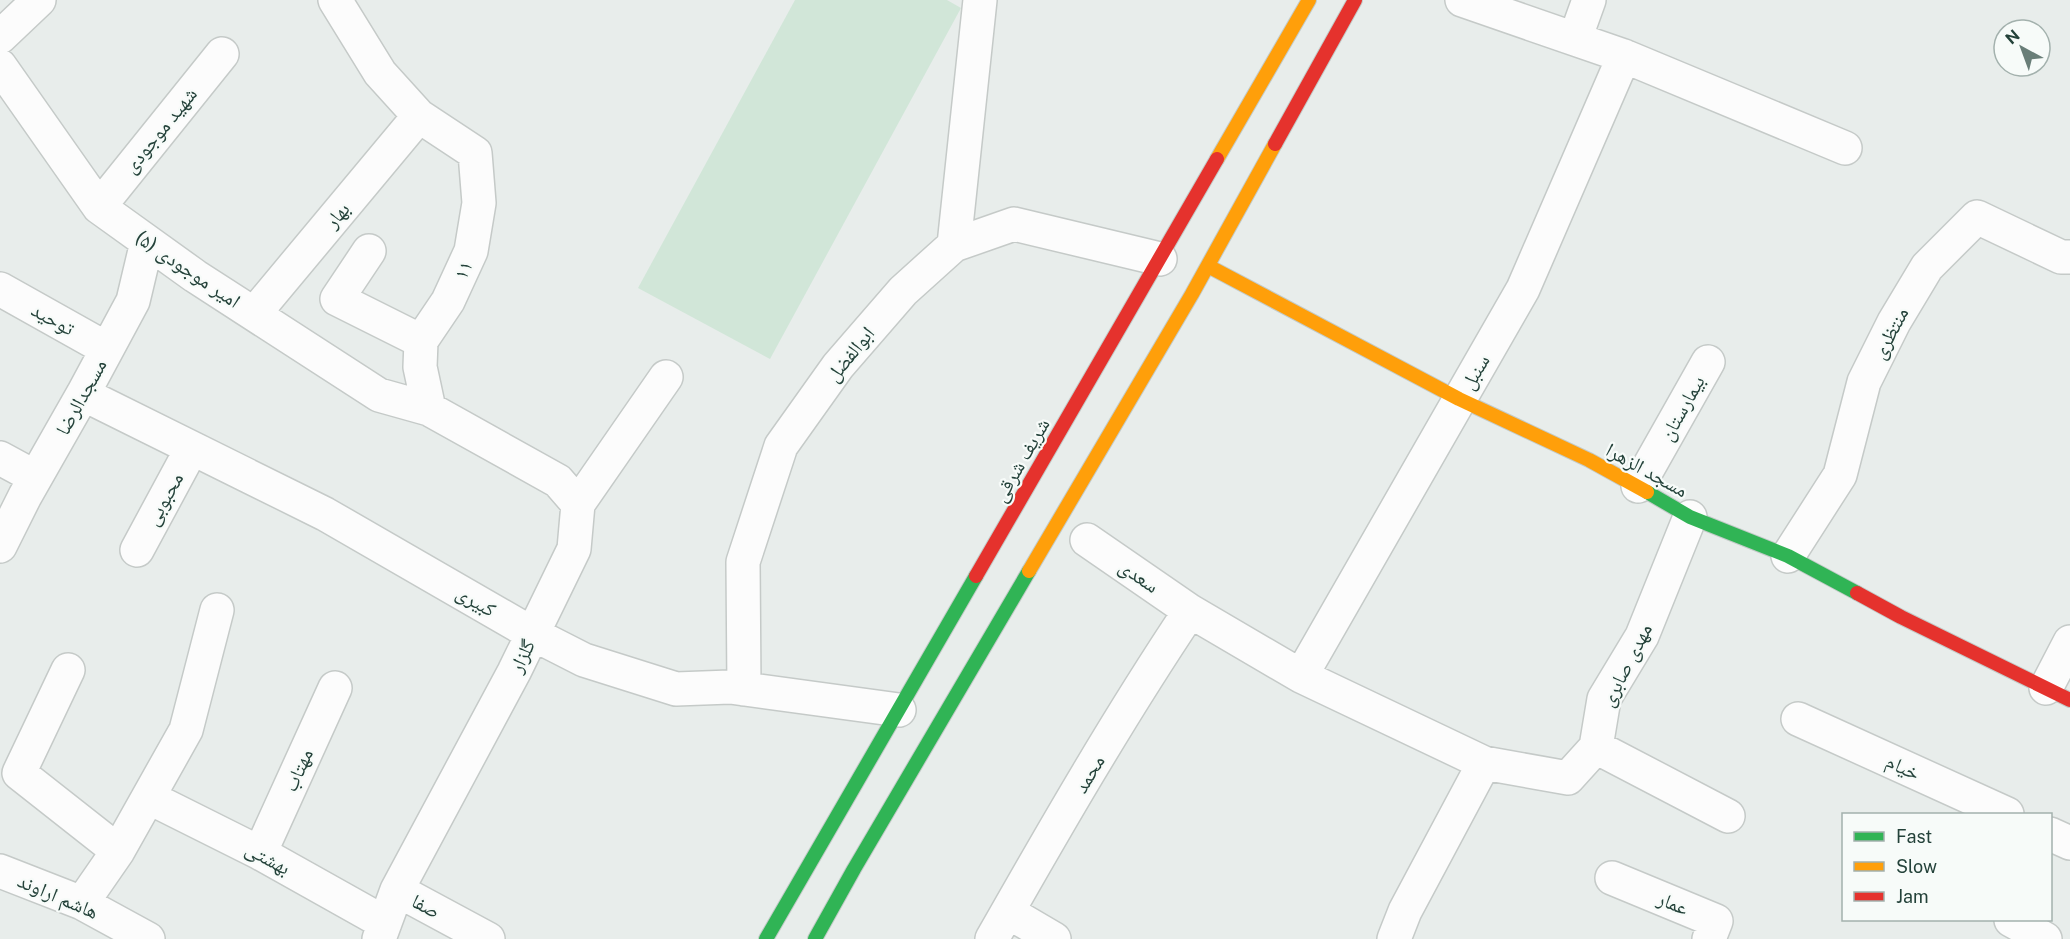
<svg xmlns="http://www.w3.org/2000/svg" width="2070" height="939" font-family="'Public Sans','Noto Naskh Arabic',sans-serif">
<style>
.green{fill:#d1e6d8}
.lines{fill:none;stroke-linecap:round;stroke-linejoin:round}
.street-casing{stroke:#c5cac8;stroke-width:36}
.fast-casing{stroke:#c3cbc8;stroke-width:16}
.slow-casing{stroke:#c3cbc8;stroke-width:16}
.jam-casing{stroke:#c3cbc8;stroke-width:16}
.street{stroke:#fcfcfc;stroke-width:33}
.fast{stroke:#30b455;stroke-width:14}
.slow{stroke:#ff9f0a;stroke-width:14}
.jam{stroke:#e5322d;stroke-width:14}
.labels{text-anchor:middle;stroke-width:4.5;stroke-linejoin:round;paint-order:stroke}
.street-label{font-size:20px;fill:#24423a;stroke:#f7fbf9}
</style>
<rect width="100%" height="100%" fill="#e8edeb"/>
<path class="green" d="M795,0H947L961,8L770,359L638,288Z"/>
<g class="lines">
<defs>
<path id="street" d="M335,0L380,73L419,116L475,153L479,203L471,251L448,301L421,341L420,367L429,409L558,481L578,504
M1462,0L1624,56L1845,148
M0,37L39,0
M1575,39L1589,0
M0,66L99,207L195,276L379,395L429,409
M99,207L222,54
M954,245L980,0
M369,251L337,299L421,341
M0,289L107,349
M254,314L419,116
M83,394L325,514L533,634L584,660L676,689L730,687L899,710
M0,458L35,477
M1638,486L1708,362
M1087,540L1190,611L1301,676L1484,763
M0,546L25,496L83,394L133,301L147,242
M137,550L192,448
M1788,556L1840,475L1864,382L1894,322L1927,267L1977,217L2061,257H2070
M68,670L19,773L118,851
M1301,676L1523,289L1624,56
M2046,688L2070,642
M744,689L743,562L781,446L838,366L903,291L954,245L1014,224L1160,259
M1798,719L2007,814
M1596,747L1728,816
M150,798L260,853L385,923
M2050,834L2070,843
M260,853L335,688
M0,871L82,903L148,939
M1612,878L1716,921L1709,939
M397,890L488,939
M82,903L118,851L186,730L217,610
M1008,912L1054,939
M2011,920L2045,939
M379,939L397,890L514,672L574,549L578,504L666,377
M992,939C1055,828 1119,717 1190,611
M1394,939L1405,911L1484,763L1568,778L1596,747L1604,699L1642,636L1690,517"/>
<path id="fast" d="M1647,492L1690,517L1788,556L1857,593
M766,939L976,576
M815,939L854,869L1029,571"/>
<path id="slow" d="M1217,159L1309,0
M1208,266L1459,399L1589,460L1647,492
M1029,571L1192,294L1275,144"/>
<path id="jam" d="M1275,144L1355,0
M976,576L1217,159
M1857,593L1901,617L2070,700"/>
</defs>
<use href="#street" class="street-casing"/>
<use href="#fast" class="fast-casing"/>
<use href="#slow" class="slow-casing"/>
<use href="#jam" class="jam-casing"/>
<use href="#street" class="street"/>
<use href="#fast" class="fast"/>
<use href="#slow" class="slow"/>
<use href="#jam" class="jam"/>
</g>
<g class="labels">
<g class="street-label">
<text transform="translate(160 130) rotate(-51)" y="7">شهید موجودی</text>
<text transform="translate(337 215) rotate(-50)" y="7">بهار</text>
<text transform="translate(188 269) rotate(34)" y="7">امیر موجودی (۵)</text>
<text transform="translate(463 270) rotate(-66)" y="7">۱۱</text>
<text transform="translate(53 319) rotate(29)" y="7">توحید</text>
<text transform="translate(1890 333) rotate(-62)" y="7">منتظری</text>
<text transform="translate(850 354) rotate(-51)" y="7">ابوالفضل</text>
<text transform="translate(1475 372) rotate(-60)" y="7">سنبل</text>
<text transform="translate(81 397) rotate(-61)" y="7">مسجدالرضا</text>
<text transform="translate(1682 408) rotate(-61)" y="7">بیمارستان</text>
<text transform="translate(1021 460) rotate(-60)" y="7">شریف شرقی</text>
<text transform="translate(1647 470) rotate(29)" y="7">مسجد الزهرا</text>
<text transform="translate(164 499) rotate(-61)" y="7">محبوبی</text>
<text transform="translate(1139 576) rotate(34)" y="7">سعدی</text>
<text transform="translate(476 601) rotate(30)" y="7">کبیری</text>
<text transform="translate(522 656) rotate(-64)" y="7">گلزار</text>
<text transform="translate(1626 665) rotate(-63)" y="7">مهدی صابری</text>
<text transform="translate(1903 767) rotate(25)" y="7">خیام</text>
<text transform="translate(298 770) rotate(-66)" y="7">مهتاب</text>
<text transform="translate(1089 774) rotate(-59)" y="7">محمد</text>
<text transform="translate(268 858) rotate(28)" y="7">بهشتی</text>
<text transform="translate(58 896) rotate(23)" y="7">هاشم اراوند</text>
<text transform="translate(1673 903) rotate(22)" y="7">عمار</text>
<text transform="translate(426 906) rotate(28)" y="7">صفا</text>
</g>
</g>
<rect x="1842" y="813" width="210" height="108" fill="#f7fbf9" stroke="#a3b1ad" stroke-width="1.5"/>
<rect x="1854" y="832" width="30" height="9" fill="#30b455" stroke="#a3b1ad" stroke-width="1.5"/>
<text x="1896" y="843" font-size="18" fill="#24423a">Fast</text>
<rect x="1854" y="862" width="30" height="9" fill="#ff9f0a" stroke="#a3b1ad" stroke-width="1.5"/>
<text x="1896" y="873" font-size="18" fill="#24423a">Slow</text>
<rect x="1854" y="892" width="30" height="9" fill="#e5322d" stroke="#a3b1ad" stroke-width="1.5"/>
<text x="1896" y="903" font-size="18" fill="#24423a">Jam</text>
<g transform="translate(2022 48) rotate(319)"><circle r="28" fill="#f7fbf9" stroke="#a3b1ad" stroke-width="1.5"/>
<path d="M0-4.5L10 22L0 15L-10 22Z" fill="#697e78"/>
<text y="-9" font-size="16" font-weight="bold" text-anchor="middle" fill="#24423a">N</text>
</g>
</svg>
